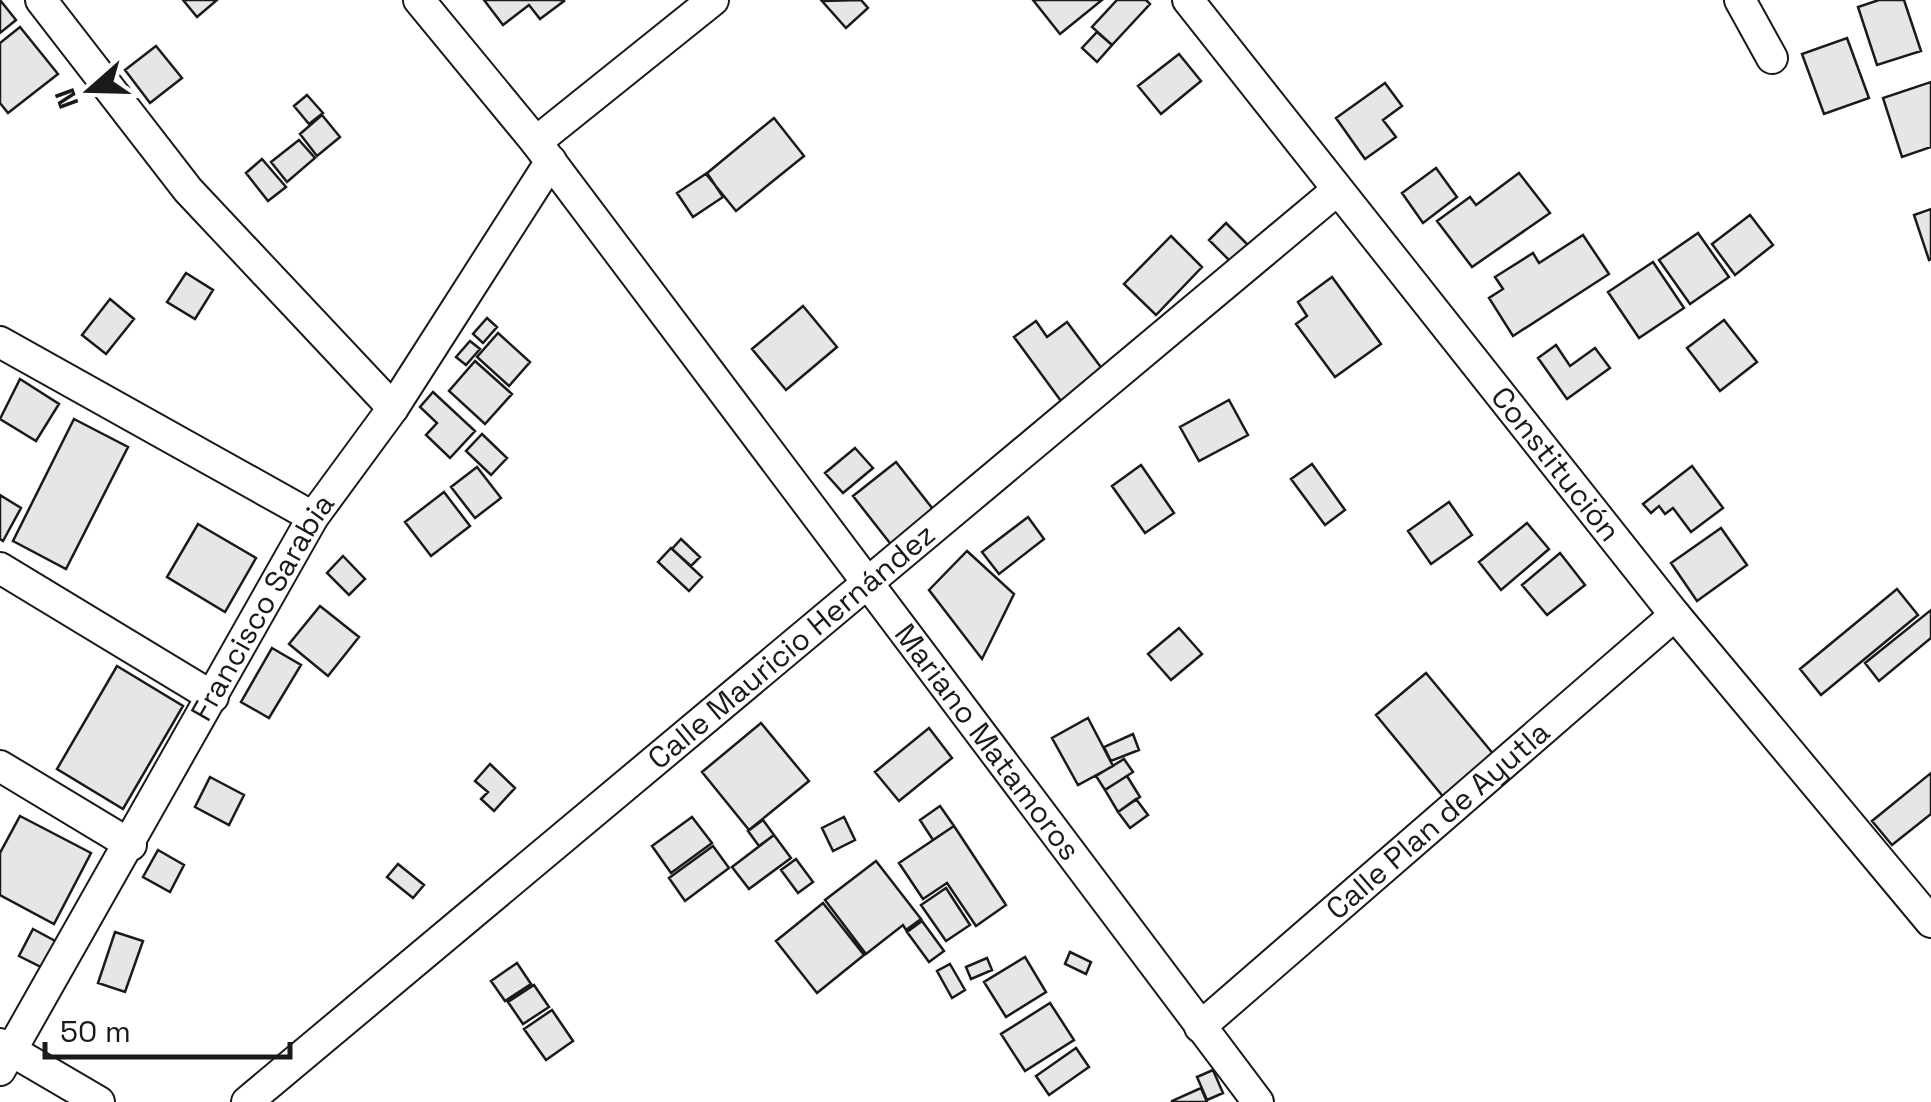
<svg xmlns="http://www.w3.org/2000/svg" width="1931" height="1102" font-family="'Space Grotesk',sans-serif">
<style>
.building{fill:#e6e6e6;stroke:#1a1a1a;stroke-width:2.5}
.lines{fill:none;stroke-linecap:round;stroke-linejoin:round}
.street-casing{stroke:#1a1a1a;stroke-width:34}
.street{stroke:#fff;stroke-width:30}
.labels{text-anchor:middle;stroke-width:8;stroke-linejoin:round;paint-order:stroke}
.street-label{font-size:30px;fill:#1a1a1a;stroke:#fff}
</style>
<rect width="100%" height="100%" fill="#fff"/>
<path class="building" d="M0,0L16,20L0,33Z
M183,0H217L197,17Z
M484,0H563L564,1L540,19L529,5L503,25Z
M861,0L868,8L846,28L822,1Z
M1033,0H1102L1060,34Z
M1117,0H1146L1150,4L1112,45L1092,27Z
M1879,0H1904L1921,51L1877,65L1858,7Z
M20,27L58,74L8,113L0,103V43Z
M1097,32L1112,45L1097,62L1082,48Z
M1847,38L1869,98L1824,114L1802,54Z
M156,46L182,78L150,103L125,70Z
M1179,54L1201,81L1161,114L1138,86Z
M1931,82V147L1902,157L1883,98Z
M1385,83L1402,106L1383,120L1396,137L1365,159L1336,118Z
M307,95L323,113L309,124L294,106Z
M322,115L340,137L317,156L300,134Z
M774,118L804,156L736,211L706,174Z
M299,140L315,158L287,182L271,162Z
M262,159L286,187L268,201L246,173Z
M1436,168L1457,197L1423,223L1402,193Z
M707,173L723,197L693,217L677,193Z
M1519,173L1550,213L1472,267L1437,221L1470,197L1476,205Z
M1931,209V259L1929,260L1914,215Z
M1750,215L1773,245L1735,275L1712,244Z
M1226,223L1248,245L1231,262L1209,240Z
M1698,233L1729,277L1690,304L1659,260Z
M1583,235L1609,274L1513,336L1489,298L1503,289L1495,277L1533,253L1539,263Z
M1171,236L1202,267L1156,315L1124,284Z
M1653,262L1684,308L1639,338L1608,292Z
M186,273L213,290L195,319L167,302Z
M1332,277L1381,344L1335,377L1296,324L1307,316L1298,302Z
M110,299L134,319L106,354L82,335Z
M803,306L837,347L786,390L752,349Z
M487,318L497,327L483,343L473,334Z
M1724,320L1757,362L1720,391L1687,348Z
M1036,321L1047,337L1067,322L1103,370L1061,401L1014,337Z
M498,333L530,362L509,386L477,357Z
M470,341L480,349L466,365L456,357Z
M1556,345L1570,366L1595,348L1610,368L1567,399L1538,358Z
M475,361L512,394L485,424L449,391Z
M20,379L59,404L36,441L0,419Z
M433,392L475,431L450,458L426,435L437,423L420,407Z
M1229,400L1248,435L1199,461L1180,427Z
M74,419L128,447L66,569L13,541Z
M482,434L507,458L491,475L466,451Z
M855,448L873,468L843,493L825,473Z
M896,462L936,513L893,547L853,496Z
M1312,464L1345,510L1325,525L1291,479Z
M1141,465L1174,513L1145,533L1112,486Z
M1692,466L1723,508L1691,532L1673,508L1665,514L1659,506L1651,513L1643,504Z
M477,467L501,498L475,518L451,487Z
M444,492L470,526L431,556L405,522Z
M0,495L21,508L3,541L0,539Z
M1449,502L1472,535L1431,564L1408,531Z
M1028,517L1044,539L999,574L982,552Z
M1527,523L1549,549L1501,590L1479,562Z
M198,524L256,558L225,612L167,577Z
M1721,528L1747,565L1697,601L1671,563Z
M681,539L700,557L691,566L672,549Z
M671,548L702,577L689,591L658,562Z
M967,551L1014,594L982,659L929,590Z
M1560,553L1585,585L1547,615L1522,585Z
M343,556L365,579L349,595L327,573Z
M1897,589L1918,615L1821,695L1800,669Z
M320,606L359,637L328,676L289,644Z
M1931,610V638L1879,681L1865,663Z
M1179,628L1202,654L1171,680L1148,654Z
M272,648L301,665L269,718L241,702Z
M117,666L183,706L123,809L57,769Z
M1426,673L1500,762L1450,805L1376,715Z
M1088,718L1113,766L1078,785L1052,738Z
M761,723L809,781L749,830L702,772Z
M929,728L952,758L899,801L875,772Z
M1133,734L1139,750L1111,761L1104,747Z
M1124,759L1133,772L1105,790L1096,776Z
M490,764L515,788L494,811L481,799L488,792L475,781Z
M1931,773V814L1892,845L1872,821Z
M1127,776L1140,797L1118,812L1105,790Z
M210,777L244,795L229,825L195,807Z
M1136,799L1148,815L1130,828L1118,812Z
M940,806L954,826L933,840L920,820Z
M20,816L91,853L54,924L0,895V853Z
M692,817L712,843L671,873L652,846Z
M844,817L855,840L833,851L822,828Z
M763,820L774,835L759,846L748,831Z
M954,826L1006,905L976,926L947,883L923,899L899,863Z
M774,835L791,858L749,889L732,867Z
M713,846L729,868L685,901L669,878Z
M158,850L184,865L170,892L143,877Z
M796,859L813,882L798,893L781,870Z
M876,861L921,919L906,930L903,925L866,954L825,900Z
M398,864L424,885L413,898L387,877Z
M946,888L970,925L946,941L921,905Z
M823,903L864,955L817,993L776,941Z
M922,921L944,951L929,962L907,932Z
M33,929L59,943L45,969L19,956Z
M115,932L143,941L125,992L98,983Z
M1070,952L1091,962L1086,974L1065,964Z
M1025,957L1046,992L1006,1017L984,982Z
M987,958L992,970L971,979L966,967Z
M517,963L531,984L505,1001L491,981Z
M950,964L965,990L952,998L937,971Z
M534,985L549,1007L523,1024L508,1002Z
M1050,1003L1074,1040L1025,1071L1001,1034Z
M552,1010L573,1041L546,1060L524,1029Z
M1076,1048L1089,1067L1049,1095L1036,1076Z
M1213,1070L1223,1093L1207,1100L1197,1077Z
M1201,1088L1207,1102H1172V1101Z"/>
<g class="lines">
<defs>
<g id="street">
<path d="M41,0L188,190L393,408"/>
<path id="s1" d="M419,0L536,142L1258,1102"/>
<path id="s2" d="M1188,0L1675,615L1931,922"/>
<path d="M1740,0L1772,58"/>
<path d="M536,142L713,0"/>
<path d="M0,342L313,517"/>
<path d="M0,568L213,697"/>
<path d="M0,766L131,845"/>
<path id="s3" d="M1200,1027L1675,615"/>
<path d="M0,1044L99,1102"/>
<path id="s4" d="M0,1070L313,517L393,408L551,161"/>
<path id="s5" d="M247,1102L1336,191"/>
</g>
</defs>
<use href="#street" class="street-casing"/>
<use href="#street" class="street"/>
</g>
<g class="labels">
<g class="street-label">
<text dy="10" stroke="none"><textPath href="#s2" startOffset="592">Constitución</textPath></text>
<text dy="10" stroke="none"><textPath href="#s4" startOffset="532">Francisco Sarabia</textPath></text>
<text dy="10" stroke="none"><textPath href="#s5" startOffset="710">Calle Mauricio Hernández</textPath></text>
<text dy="10" stroke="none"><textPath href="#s1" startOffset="935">Mariano Matamoros</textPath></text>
<text dy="10" stroke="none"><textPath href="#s3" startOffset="315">Calle Plan de Ayutla</textPath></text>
</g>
</g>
<g transform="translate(90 90) rotate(250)" stroke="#ffffff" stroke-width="8" paint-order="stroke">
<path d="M0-8L18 38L0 25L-18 38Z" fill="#1a1a1a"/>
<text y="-15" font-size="28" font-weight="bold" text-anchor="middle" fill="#1a1a1a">N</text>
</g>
<path d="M45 1042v15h245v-15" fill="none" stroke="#1a1a1a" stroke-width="5"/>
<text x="60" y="1042" font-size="30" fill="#1a1a1a" stroke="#ffffff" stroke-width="8" paint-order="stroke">50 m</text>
</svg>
